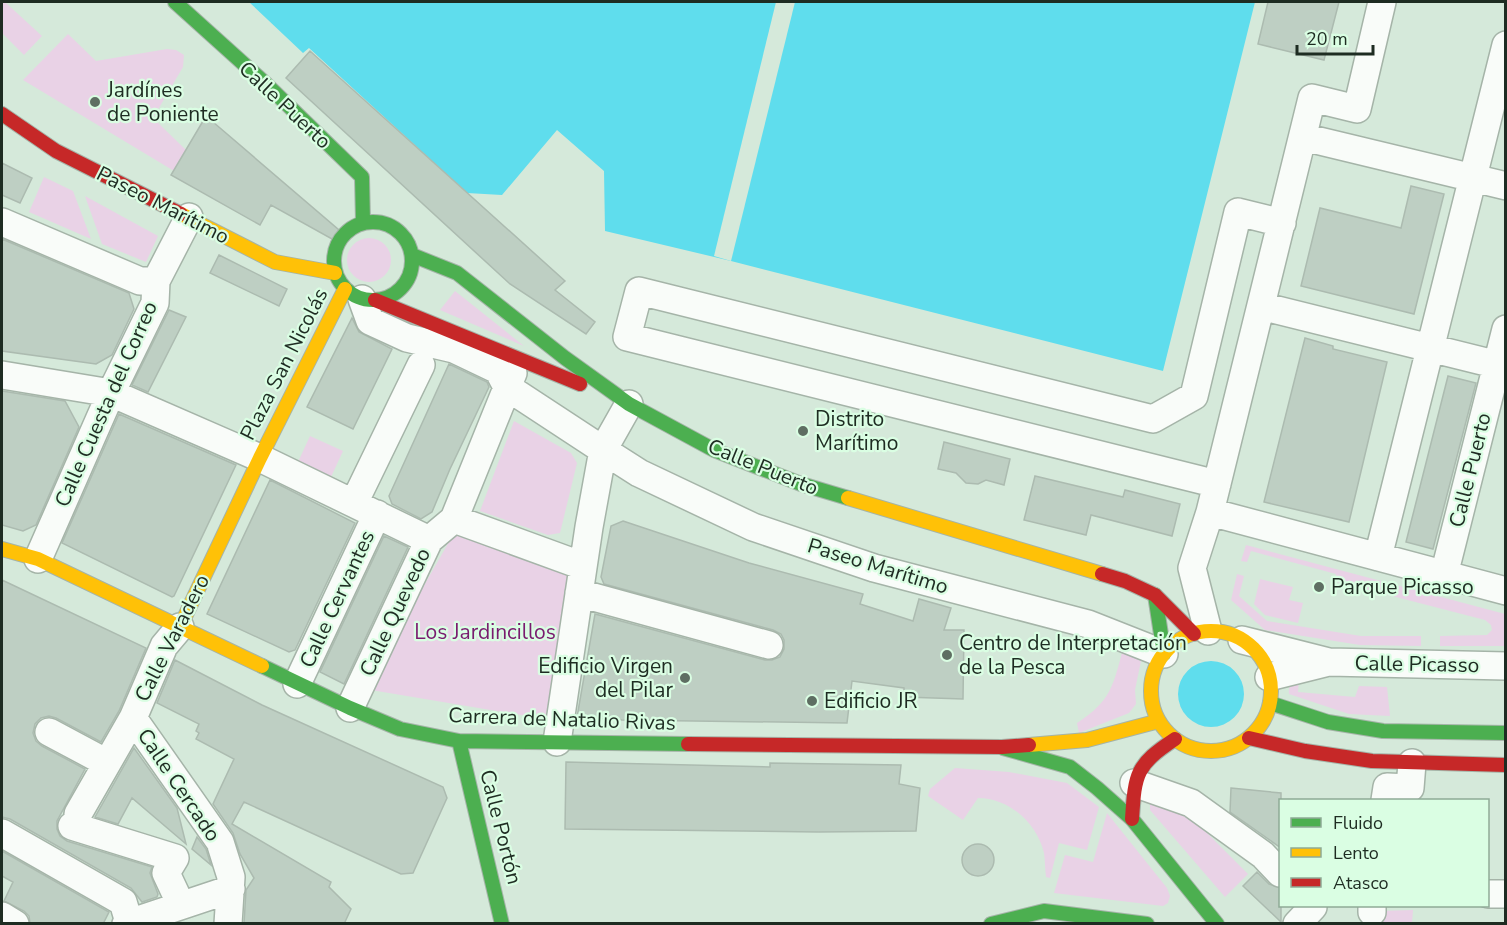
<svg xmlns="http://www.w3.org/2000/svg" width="1507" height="925" font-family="'Nunito Sans',sans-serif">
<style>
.green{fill:#e9d2e6}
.water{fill:#5fdded}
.pier{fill:#d5e9da}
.building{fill:#becfc3;stroke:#acbbb0;stroke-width:1.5}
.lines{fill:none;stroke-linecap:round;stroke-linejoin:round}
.street-casing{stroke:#a5b4a8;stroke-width:30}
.fast-casing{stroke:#a5b4a8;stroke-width:16}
.slow-casing{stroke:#a5b4a8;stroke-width:16}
.jam-casing{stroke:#a5b4a8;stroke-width:16}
.street{stroke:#f9fcf9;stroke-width:27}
.fast{stroke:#4caf50;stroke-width:14}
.slow{stroke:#ffc107;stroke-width:14}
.jam{stroke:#c62828;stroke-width:14}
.poi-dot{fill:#5e6e62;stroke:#dafee3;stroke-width:2}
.labels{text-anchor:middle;stroke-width:4.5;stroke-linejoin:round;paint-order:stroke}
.poi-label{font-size:21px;fill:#1e2c22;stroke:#dafee3;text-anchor:start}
.street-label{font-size:21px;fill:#1e2c22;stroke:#dafee3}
.park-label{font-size:21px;fill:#791b6f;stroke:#dafee3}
</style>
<rect width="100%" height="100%" fill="#d5e9da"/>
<path class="green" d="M2,2H5L42,36L24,55L2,33Z
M68,34L96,61L167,49L176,50L184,55L183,67L153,118L186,150L174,171L23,80Z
M44,177L73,191L91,239L29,212Z
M85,196L158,236L146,262L102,244Z
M347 260a22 22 0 1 1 44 0a22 22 0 1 1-44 0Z
M455,291L524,346L440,310Z
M514,421L571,453L577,463L560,533L548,535L480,511Z
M310,436L343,451L331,477L298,462Z
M454,533L575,572L545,719L365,689Z
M1246,545L1505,614V646H1440V636L1487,635L1492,630L1491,625L1485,620L1334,581L1336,574L1251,551L1247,562L1241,561Z
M1237,574L1244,576L1239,596L1267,621L1361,636H1421V646L1360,645L1265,630L1231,600Z
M1260,579L1293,587L1289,600L1303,603L1298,623L1265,615L1254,604Z
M1123,649L1142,656L1135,690L1136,704L1129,713L1079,733L1077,723C1111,701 1113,686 1123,649Z
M1299,679L1298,692L1355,697L1359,686L1387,687L1390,716L1349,714L1289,694C1288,685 1292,683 1299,679Z
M955,768L1009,772L1067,783L1099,807L1087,850L1059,843L1050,878L1046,877C1045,869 1045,860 1044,853C1037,823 1009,798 978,798L963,820L928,796L930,789Z
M1174,800L1248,874L1225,897L1150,810V803Z
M1107,813L1167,888L1170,896L1168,903L1163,906L1054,893L1065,855L1093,862Z
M1413,910L1412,923L1376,924L1377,911Z"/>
<path class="water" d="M249,2H1255L1163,371L731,261L605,231L604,171L557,130L502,195L467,193L309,48L303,53Z
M1178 694a33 33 0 1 1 66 0a33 33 0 1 1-66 0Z"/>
<path class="pier" d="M776,2H795L731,261L714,256Z"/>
<path class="building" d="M1268,2H1339L1324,60L1258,44Z
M310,51L565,281L555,290L595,322L586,334L510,284L286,78Z
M206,116L346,236L341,244L271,205L260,225L171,175Z
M2,163L32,178L20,203L2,195Z
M1411,186L1444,194L1414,314L1301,286L1320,208L1401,228Z
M2,239L129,293L134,309L112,355L96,364L2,351Z
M219,255L287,289L279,306L210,273Z
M169,310L186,317L148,392L132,385Z
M352,318L359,332L392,349L353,429L307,407Z
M1305,338L1333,346V349L1387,362L1349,522L1264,502Z
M449,364L487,382L489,387L450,469L432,512L421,519L392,504L389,496Z
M1448,376L1476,383L1433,549L1406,542Z
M2,391L65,401L79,427L36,525L23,531L2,525Z
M119,414L236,465L174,596L172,597L62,543Z
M944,442L1010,459L1004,485L986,480L978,484L966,483L956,473L938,469Z
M1035,476L1123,497L1125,490L1180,504L1172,536L1091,515L1086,535L1024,520Z
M270,480L355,523L295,650L289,652L207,614Z
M623,521L749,563L863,594L860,604L913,621L919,599L951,608L944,630H964L963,699L904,697V688L852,681L847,723L622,720L577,717L595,614L765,660H772L780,657L784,649V640L781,634L773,630L604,584L601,577L611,526Z
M384,536L408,547L344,684L320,672Z
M2,580L146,648L119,711L101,742L56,718L49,716L41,718L35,724L33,733L36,741L42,746L85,769L57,821V829L60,836L67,841L152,867L150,873L158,894L157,897L142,902L131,888L10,819L2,817Z
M175,660L262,705L443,787L447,798L413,873L401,874L244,802L232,824L331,882L329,887L351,909L344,924H244L246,890L254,878L240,854L233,833L213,804L234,759L196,739L199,733L196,731L199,724L157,703Z
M134,748L177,808L186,844L132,798L118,824L95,817Z
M566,762L770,767V763L901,765L899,784L920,788L916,831L818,832L565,829Z
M1231,788L1281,793V848L1230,812Z
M197,837L206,849L211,865L192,849Z
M962 860a16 16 0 1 1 32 0a16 16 0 1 1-32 0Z
M2,851L109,912L103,924L30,923L29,916L24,911L4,901L13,882L2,876Z
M1257,872L1269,884L1281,888V922L1243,886Z"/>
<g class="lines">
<defs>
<path id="street" d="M1303,137L1506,186
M2,222L140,281H156
M362,299L370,321L407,338L454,349L498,370L507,387L603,450L589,527L557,742
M1261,306L1506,367
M2,375L111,393L260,458L429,540
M629,404L603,450L639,473L753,527L874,568L1088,624L1164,654
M1217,484L627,337L639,291L1153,419L1194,396L1238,212L1282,223
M354,503L421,365
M1210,512L1506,591
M454,519L583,566
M1378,557L1506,45
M38,559L111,393L155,303L156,281L189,217
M1444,575L1506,329
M579,593L769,645
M1208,631L1192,568L1210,512L1312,98L1357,109L1382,2
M1242,640L1329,662L1506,666
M1269,677L1325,663
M297,684L377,514
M350,708L429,540L454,519L513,373
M133,718L220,842L231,877L228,924
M49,732L107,763
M1134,783L1191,803L1263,855L1280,873
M1385,800L1387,787L1410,788L1412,763
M78,814L133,718L164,646L180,627
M72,826L175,858L166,873L181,905
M2,833L123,902L129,922L132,924
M1488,894H1506
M1372,912V906
M2,916L15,924
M126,924L231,889
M1297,924L1313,907L1312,906"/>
<path id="fast" d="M175,2L266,84L362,177L363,222
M334 261a39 39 0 1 1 78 0a39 39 0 1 1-78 0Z
M412,255L457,273L565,358L629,404L714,450L801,484L848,498
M1155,595L1164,654
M262,666L350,708L400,729L459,741L688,744
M1270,703L1328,722L1383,731L1506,733
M459,741L502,924
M1003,748L1070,767L1097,788L1132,819L1217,924
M991,924L1044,911L1147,924"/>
<path id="slow" d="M181,214L275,262L335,273
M848,498L1102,574
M2,549L38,559L262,666
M180,627L260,458L345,289
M1151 691a60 60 0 1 1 120 0a60 60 0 1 1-120 0Z
M1029,745L1087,740L1159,721"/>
<path id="jam" d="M2,114L56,151L181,214
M375,300L580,384
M1102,574L1125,581L1155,595L1194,634
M1249,738L1305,751L1372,761L1506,765
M688,744L1002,747L1029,745
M1132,819C1135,773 1136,765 1175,739"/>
</defs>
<use href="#street" class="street-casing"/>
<use href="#fast" class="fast-casing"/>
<use href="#slow" class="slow-casing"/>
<use href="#jam" class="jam-casing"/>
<use href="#street" class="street"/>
<use href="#fast" class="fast"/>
<use href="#slow" class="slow"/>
<use href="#jam" class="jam"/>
</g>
<g class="poi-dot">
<circle cx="95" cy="102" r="6"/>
<circle cx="803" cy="431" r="6"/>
<circle cx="1319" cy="587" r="6"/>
<circle cx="947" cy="655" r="6"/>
<circle cx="685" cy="678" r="6"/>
<circle cx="812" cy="701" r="6"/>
</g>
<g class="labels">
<g class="poi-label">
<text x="107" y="97">Jardínes<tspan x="107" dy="24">de Poniente</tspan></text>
<text x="815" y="426">Distrito<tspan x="815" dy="24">Marítimo</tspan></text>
<text x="1331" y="594">Parque Picasso</text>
<text x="959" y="650">Centro de Interpretación<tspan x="959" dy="24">de la Pesca</tspan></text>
<text x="673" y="673" text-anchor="end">Edificio Virgen<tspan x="673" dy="24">del Pilar</tspan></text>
<text x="824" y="708">Edificio JR</text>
</g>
<g class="street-label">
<text transform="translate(285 105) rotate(43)" y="7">Calle Puerto</text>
<text transform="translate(163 205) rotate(27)" y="7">Paseo Marítimo</text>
<text transform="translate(284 364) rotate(-63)" y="7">Plaza San Nicolás</text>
<text transform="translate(106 404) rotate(-66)" y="7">Calle Cuesta del Correo</text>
<text transform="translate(763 467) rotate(22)" y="7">Calle Puerto</text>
<text transform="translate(1470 470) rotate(-76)" y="7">Calle Puerto</text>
<text transform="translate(878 566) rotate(17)" y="7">Paseo Marítimo</text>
<text transform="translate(337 599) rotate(-65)" y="7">Calle Cervantes</text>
<text transform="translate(395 612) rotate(-65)" y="7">Calle Quevedo</text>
<text transform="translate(172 638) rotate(-63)" y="7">Calle Varadero</text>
<text transform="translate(1417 664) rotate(1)" y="7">Calle Picasso</text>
<text transform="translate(562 719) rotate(2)" y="7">Carrera de Natalio Rivas</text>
<text transform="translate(179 785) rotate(56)" y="7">Calle Cercado</text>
<text transform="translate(501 827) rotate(76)" y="7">Calle Portón</text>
</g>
<g class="park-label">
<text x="485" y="639">Los Jardincillos</text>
</g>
</g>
<rect width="1507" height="925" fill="none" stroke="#1e2c22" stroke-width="6"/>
<rect x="1279" y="799" width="210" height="108" fill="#dafee3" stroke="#8faa96" stroke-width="1.5"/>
<rect x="1291" y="818" width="30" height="9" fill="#4caf50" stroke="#8faa96" stroke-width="1.5"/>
<text x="1333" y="829" font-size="18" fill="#1e2c22">Fluido</text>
<rect x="1291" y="848" width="30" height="9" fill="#ffc107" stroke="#8faa96" stroke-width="1.5"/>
<text x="1333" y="859" font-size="18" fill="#1e2c22">Lento</text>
<rect x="1291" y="878" width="30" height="9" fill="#c62828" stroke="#8faa96" stroke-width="1.5"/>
<text x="1333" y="889" font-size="18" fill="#1e2c22">Atasco</text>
<path d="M1297 45v9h76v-9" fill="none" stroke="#1e2c22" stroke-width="3"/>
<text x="1306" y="45" font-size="18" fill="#1e2c22" stroke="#dafee3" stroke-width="4.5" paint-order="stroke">20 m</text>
</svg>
